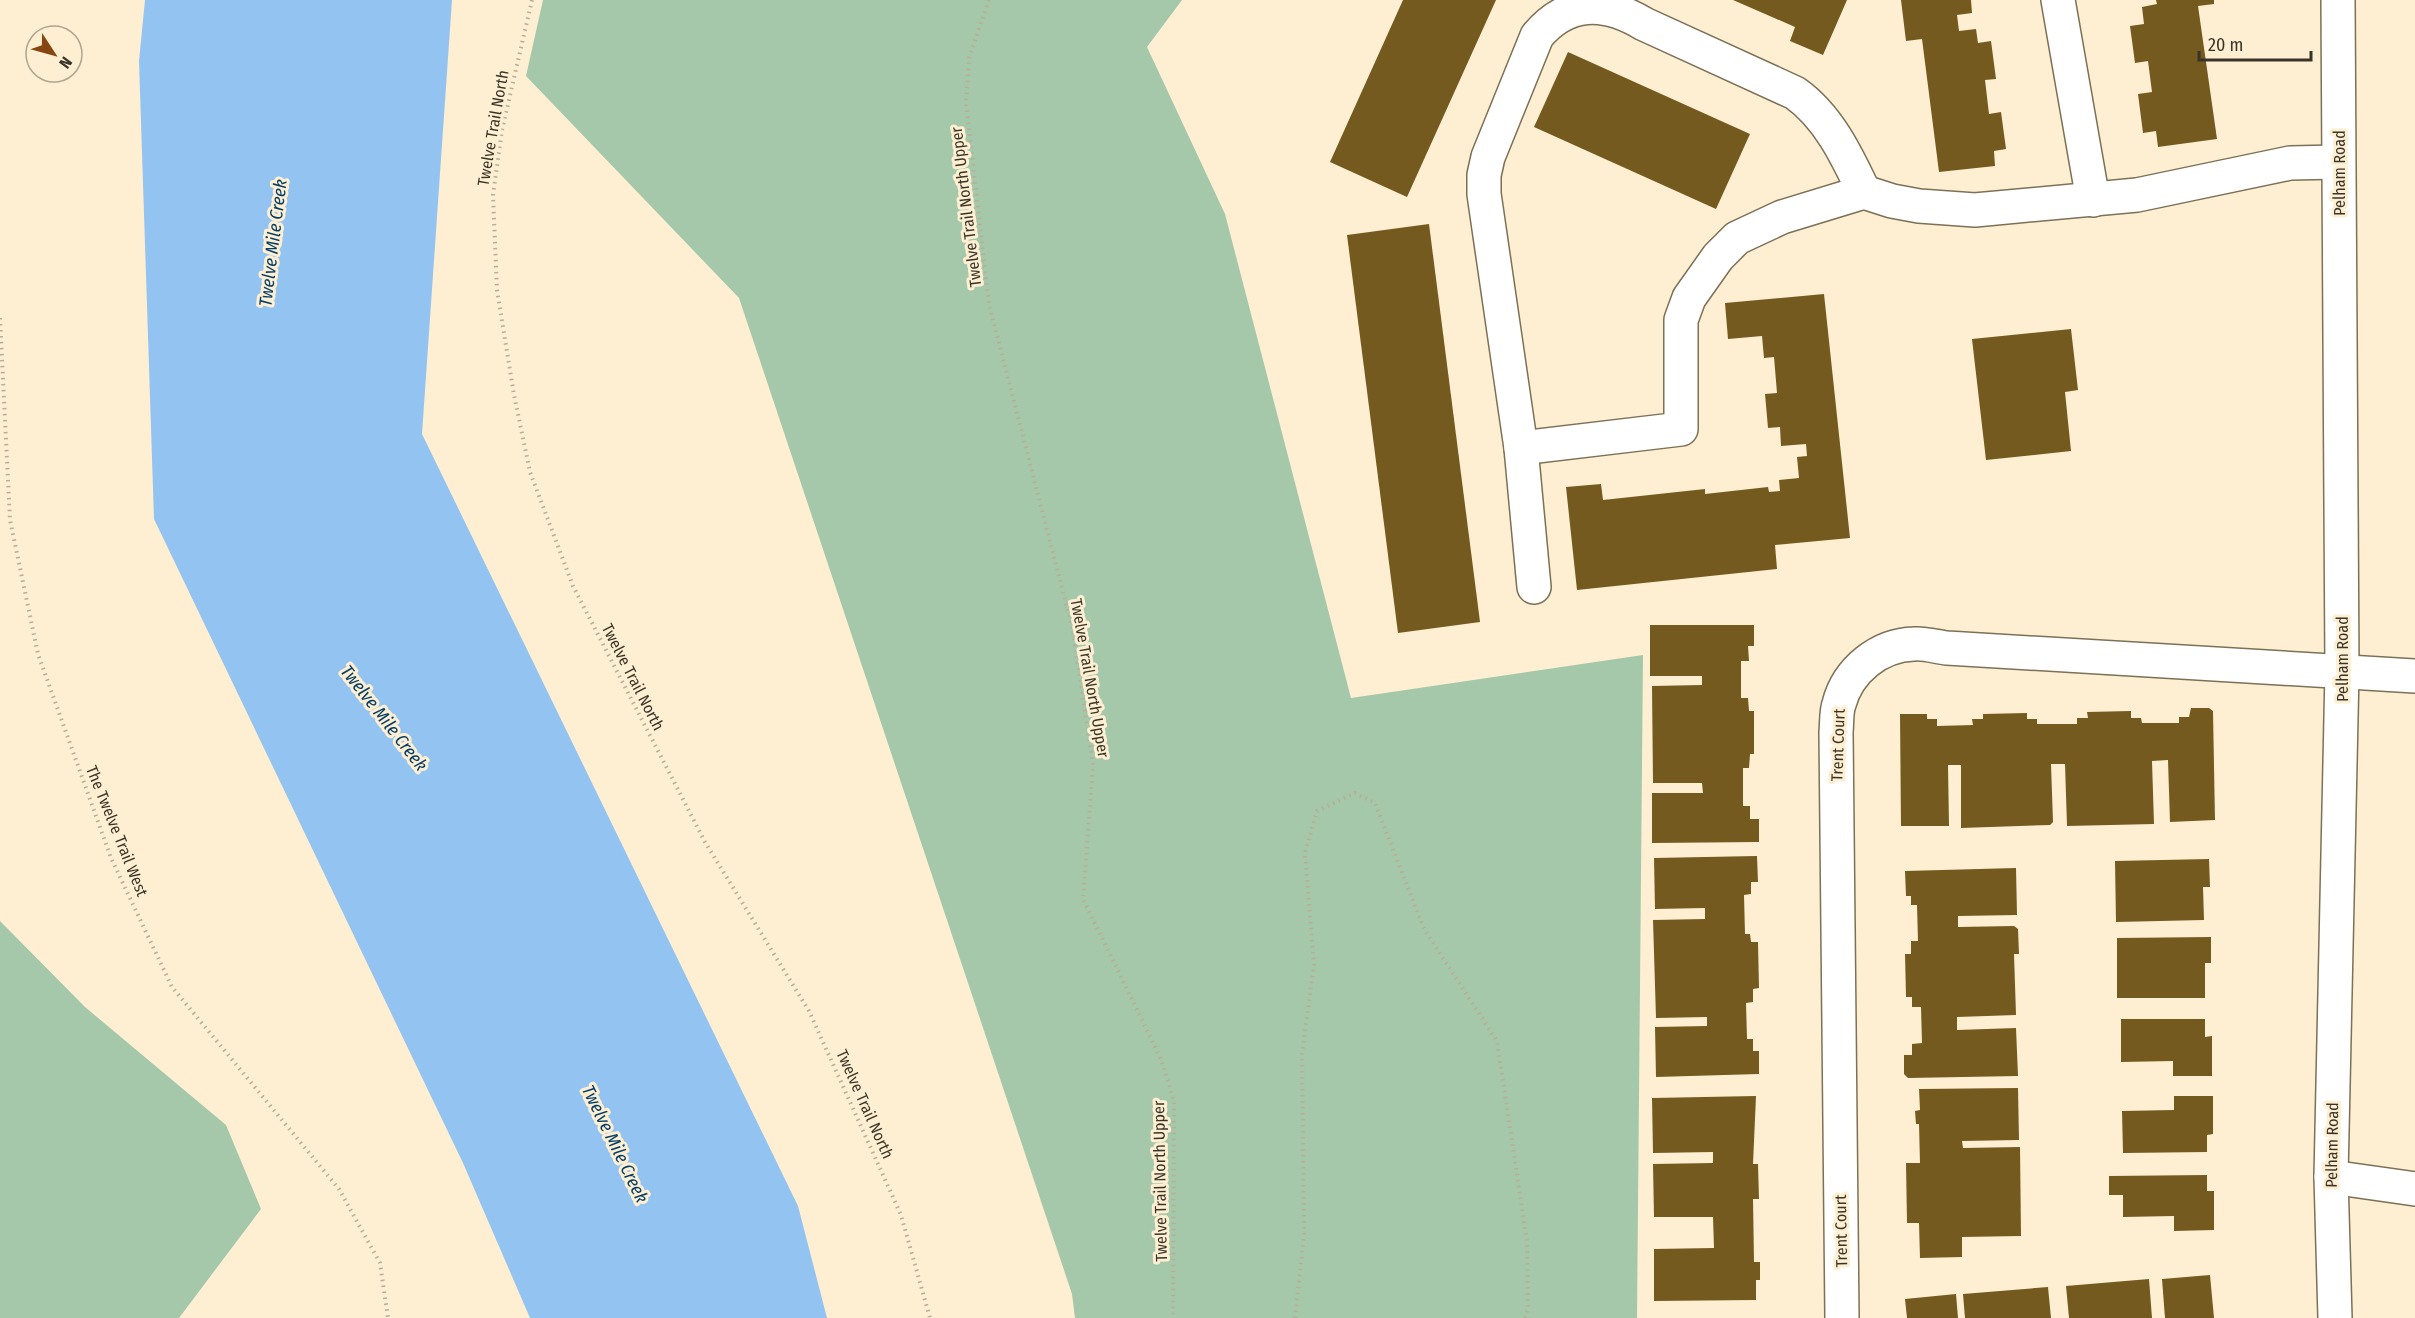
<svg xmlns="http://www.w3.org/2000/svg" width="2415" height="1318" viewBox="0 0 2415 1318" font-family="'Fira Sans Condensed',sans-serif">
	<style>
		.green { fill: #a4c8a9 }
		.water { fill: #93c3f1 }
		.building { fill: #745a1f }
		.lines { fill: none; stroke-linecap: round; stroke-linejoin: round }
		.minor-casing { stroke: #7c7056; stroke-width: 36 }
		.major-casing { stroke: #7c7056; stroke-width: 36 }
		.path { stroke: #b8ad96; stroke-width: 4; stroke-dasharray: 1.5 4.5; stroke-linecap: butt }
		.minor { stroke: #fff; stroke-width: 33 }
		.major { stroke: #fff; stroke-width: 33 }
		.labels { text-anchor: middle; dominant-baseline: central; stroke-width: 6; stroke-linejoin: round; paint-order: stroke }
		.street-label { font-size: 16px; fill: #393428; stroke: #feefd2 }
		.water-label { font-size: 18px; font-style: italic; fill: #043e68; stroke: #feefd2 }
	</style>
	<rect width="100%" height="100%" fill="#feefd2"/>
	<g class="green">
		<path d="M543,0h639l-35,47 78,167 126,484 292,-43 -6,663h-562l-3,-24 -333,-996 -213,-222z"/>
		<path d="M0,921l85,86 141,118 35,84 -82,109h-179z"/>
	</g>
	<path class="water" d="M145,0h307l-30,434 376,772 29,112h-297l-67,-155 -309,-644 -15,-458z"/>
	<g class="building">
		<path d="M1403,0h93l-89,197 -77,-35z"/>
		<path d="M1733,0h114l-24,55 -33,-14 5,-14z"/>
		<path d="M1901,0h70l1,13 -15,2 2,16 17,-2 2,14 13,-2 5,38 -11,1 4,34 12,-2 5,37 -12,2 1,15 -56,6 -17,-133 -16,2z"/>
		<path d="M2156,0h58v4l-16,2 19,133 -59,8 -2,-16 -13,2 -5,-39 14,-2 -4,-31 -13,2 -5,-37 14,-2 -2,-17 15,-3z"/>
		<path d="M1568,52l182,82 -34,75 -182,-82z"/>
		<path d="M1429,224l51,398 -82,11 -51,-398z"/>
		<path d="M1824,294l26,244 -75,7 2,24 -200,21 -11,-103 35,-3 2,16 102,-11v5l63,-7 1,5 11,-1 -1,-11 20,-2 -2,-21 10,-1 -1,-12 -25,2 -1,-19 -12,1 -3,-34 12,-1 -3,-36 -10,1 -2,-22 -34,3 -3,-36z"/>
		<path d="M2071,329l7,61 -13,2 6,59 -85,9 -14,-121z"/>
		<path d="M1650,625h104v21h-6l1,15h-8v37h7l1,13h5v43h-4l-1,14h-6v38h7v13h9v23l-107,1v-50h51l-1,-10h-49l-1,-97 50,-1v-9h-52z"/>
		<path d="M2191,708h18l4,3 2,109 -45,2 -2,-62 -16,1 2,63 -87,2 -2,-62h-14l2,58 -3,3 -89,3v-63h-13l1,61h-48l-1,-112h27v5h10v7l36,-1 -1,-6h11v-5l44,-1v6h10v5h40v-6h11l-1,-6 44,-1v7h10l1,5h37v-6h10z"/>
		<path d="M1757,856l1,26h-7v12l-7,1 1,39h5l1,8h7l1,46 -6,1v13l-7,1 1,36h6v12h6v23l-103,3 -1,-50 52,-1v-9l-51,1 -3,-98 52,-1v-11l-50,1 -1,-51z"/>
		<path d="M2209,859l1,28h-7l1,33 -88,2 -1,-61z"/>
		<path d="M2016,868l1,47 -59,1v11l56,-1 4,3 1,25h-5l2,61 -59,2v13l59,-2 2,48 -110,2 -4,-4v-19h8v-11l10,-1 -1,-36h-9v-10h-6l-1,-43h6v-13h7l-1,-36h-6v-9h-5l-1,-25z"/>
		<path d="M2211,937v26h-6v35h-88v-60z"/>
		<path d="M2121,1019h84v18l7,-1v40h-39v-15l-52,1z"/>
		<path d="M2018,1088l1,52 -57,1 1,7 57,-1 1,89 -59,1v20l-42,1 -1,-35h-12l-1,-60h14l-1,-39h-3l-1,-13 5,-1 -1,-21z"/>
		<path d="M1756,1096l-3,68h5l1,35h-6l1,63h6v18h-4v20l-102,1v-52l60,-1 -1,-31h-59l-1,-53 60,-1v-11l-60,1 -1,-55z"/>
		<path d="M2174,1096h39v38l-6,1v17l-84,1 -1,-42 52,-1z"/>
		<path d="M2207,1175v16h7v39l-40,1v-15l-51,1v-22h-14v-19z"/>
		<path d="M2210,1275l4,43h-49l-3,-39z"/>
		<path d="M2149,1279l3,39h-83l-3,-32z"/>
		<path d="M2048,1287l3,31h-86l-2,-24z"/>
		<path d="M1956,1294l2,24h-51l-2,-19z"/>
	</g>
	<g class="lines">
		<defs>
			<g id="minor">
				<path d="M2058,0l35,200"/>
				<path d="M1521,448l160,-19v-109l8,-22 29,-41 19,-19 45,-21 82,-25 28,9 27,5 56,4 162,-15 153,-32 48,-1"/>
				<path d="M1534,587l-13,-139 -37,-254v-19l4,-18 49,-121c30,-36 67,-36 107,-12l151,69c33,23 52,63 69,99"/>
				<path d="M2331,1177l84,12"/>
				<path d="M1842,1318l-6,-586c1,-9 0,-20 3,-28 9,-34 40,-59 75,-60 11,-1 23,3 33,4l468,28"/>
			</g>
			<path id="major" d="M2335,1318l-4,-141 11,-506 -4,-671"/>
		</defs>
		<use href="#minor" class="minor-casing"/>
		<use href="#major" class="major-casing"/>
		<g class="path">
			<path d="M532,0l-30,130 -9,65 4,95 17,105 16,77 43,114 132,256 104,169 92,204 29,103"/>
			<path d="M989,0l-20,58 -3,45 23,201 84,327 20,134 -10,134 78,160 13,42 -1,217"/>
			<path d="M0,318l10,202 28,134 73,204 61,129 167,202 41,74 8,55"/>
			<path d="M1295,1318l9,-83 -2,-181 12,-89 -9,-112 12,-42 38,-18 20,10 49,126 73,112 30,201 1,68 -3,8"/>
		</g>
		<use href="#minor" class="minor"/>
		<use href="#major" class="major"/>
	</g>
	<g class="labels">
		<g class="street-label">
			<text transform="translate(493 128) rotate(-80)">Twelve Trail North</text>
			<text transform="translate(2339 173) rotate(-90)">Pelham Road</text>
			<text transform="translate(966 207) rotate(-97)">Twelve Trail North Upper</text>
			<text transform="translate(2342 659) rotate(-90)">Pelham Road</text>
			<text transform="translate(633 677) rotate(63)">Twelve Trail North</text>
			<text transform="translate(1090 678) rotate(80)">Twelve Trail North Upper</text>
			<text transform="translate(1838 745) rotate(-88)">Trent Court</text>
			<text transform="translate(117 831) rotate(68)">The Twelve Trail West</text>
			<text transform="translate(865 1104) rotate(66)">Twelve Trail North</text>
			<text transform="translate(2332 1145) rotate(-89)">Pelham Road</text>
			<text transform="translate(1160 1181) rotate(-91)">Twelve Trail North Upper</text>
			<text transform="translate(1841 1231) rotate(-91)">Trent Court</text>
		</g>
		<g class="water-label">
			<text transform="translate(273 243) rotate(-83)">Twelve Mile Creek</text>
			<text transform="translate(384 718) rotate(52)">Twelve Mile Creek</text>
			<text transform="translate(615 1144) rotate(64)">Twelve Mile Creek</text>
		</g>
	</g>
	<g transform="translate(54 54) rotate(126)"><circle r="28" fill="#feefd2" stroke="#afa48e" stroke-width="1.5"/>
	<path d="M0-4.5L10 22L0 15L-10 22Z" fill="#874611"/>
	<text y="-9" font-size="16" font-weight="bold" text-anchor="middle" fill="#393428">N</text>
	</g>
	<path d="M2199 51v9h112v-9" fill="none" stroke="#393428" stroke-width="3"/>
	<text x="2208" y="51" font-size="18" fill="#393428" stroke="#feefd2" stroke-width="4.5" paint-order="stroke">20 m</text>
</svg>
